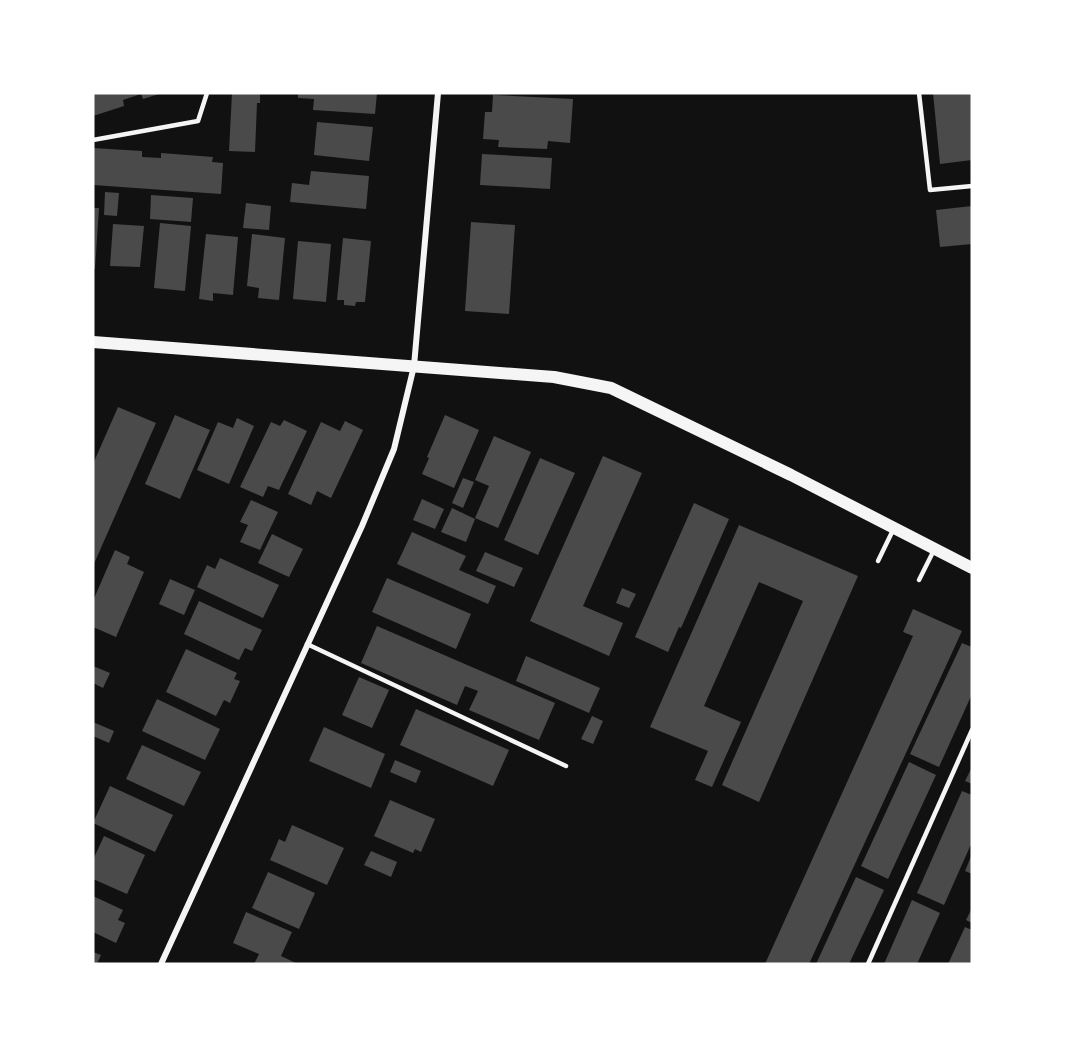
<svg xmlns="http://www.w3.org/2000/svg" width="1065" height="1057" viewBox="0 0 1065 1057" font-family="'Playfair Display',serif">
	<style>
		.building { fill: #4a4a4a }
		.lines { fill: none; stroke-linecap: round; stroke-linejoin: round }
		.service { stroke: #f5f5f5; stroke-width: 4.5 }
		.minor { stroke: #f5f5f5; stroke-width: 6 }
		.secondary { stroke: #f5f5f5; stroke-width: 12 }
	</style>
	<rect width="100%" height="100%" fill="#111"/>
	<g class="building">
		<path d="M93,93h69l-19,6 -2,-5 -18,6 1,6 -31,10z"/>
		<path d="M232,93h28v10h-3l-2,49 -26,-1z"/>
		<path d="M298,93h79l-2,21 -62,-4 1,-11 -16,-1z"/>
		<path d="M933,93h39v67l-32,4z"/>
		<path d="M493,95l80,4 -3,44 -22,-2 -1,8 -49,-2 1,-7 -16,-1 2,-27h7z"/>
		<path d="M317,122l56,5 -4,34 -55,-6z"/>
		<path d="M93,148l49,3v6l19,1v-5l52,4 -1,5 11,1 -2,31 -128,-9z"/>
		<path d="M482,154l70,4 -2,31 -70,-4z"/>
		<path d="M311,171l58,5 -3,33 -76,-7 2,-19 17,2z"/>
		<path d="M105,192l14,1 -2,23 -13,-1z"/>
		<path d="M151,195l42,3 -2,24 -41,-3z"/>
		<path d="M246,203l25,3 -2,24 -26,-2z"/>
		<path d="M972,206v38l-32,3 -4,-37z"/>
		<path d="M93,208h6l-4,61h-2z"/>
		<path d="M471,222l44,3 -6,89 -44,-3z"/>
		<path d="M160,223l31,3 -6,65 -31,-3z"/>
		<path d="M113,224l31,2 -4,41 -30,-1z"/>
		<path d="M206,234l32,3 -5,58 -20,-2v8l-14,-2z"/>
		<path d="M252,234l33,4 -6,62 -21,-2 1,-10 -12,-2z"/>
		<path d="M343,238l28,3 -6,61h-9l-1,4 -11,-1v-5h-7z"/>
		<path d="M298,241l33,3 -5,58 -33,-3z"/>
		<path d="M118,407l38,16 -63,143v-102z"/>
		<path d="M175,415l35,15 -30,69 -35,-15z"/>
		<path d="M445,415l34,15 -25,58 -32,-14 7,-16 -2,-1z"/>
		<path d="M237,418l17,8 -25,58 -32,-14 21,-48 15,6z"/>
		<path d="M284,420l23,11 -28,59 -11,-4 -5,11 -23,-10 31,-65 9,4z"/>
		<path d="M345,421l18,9 -32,68 -14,-7 -6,14 -23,-11 33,-72 19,9z"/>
		<path d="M494,436l37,16 -33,76 -23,-10 14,-32 -14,-6z"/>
		<path d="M603,456l39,17 -59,133 40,17 -14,33 -79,-35z"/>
		<path d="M540,458l35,15 -37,82 -34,-15z"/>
		<path d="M463,478l11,4 -11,26 -11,-5z"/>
		<path d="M422,499l22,10 -9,20 -22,-9z"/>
		<path d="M251,500l27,12 -18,38 -20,-8 8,-17 -8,-3z"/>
		<path d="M694,503l35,16 -48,109 -2,-1 -11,25 -33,-15z"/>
		<path d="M452,508l23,11 -9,23 -25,-10z"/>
		<path d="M739,525l119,51 -99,226 -37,-17 81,-184 -44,-19 -55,124 37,16 -29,65 -17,-7 13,-29 -58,-24z"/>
		<path d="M412,532l54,24 -7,14 37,16 -8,18 -91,-40z"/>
		<path d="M272,534l31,15 -14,28 -31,-14z"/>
		<path d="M115,550l15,7 -3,7 17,8 -28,65 -23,-10v-26z"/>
		<path d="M485,552l38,16 -9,19 -38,-16z"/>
		<path d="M220,558l59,27 -16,33 -66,-31 10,-22 8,4z"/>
		<path d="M387,578l84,36 -15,35 -84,-37z"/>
		<path d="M170,579l25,11 -11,25 -25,-11z"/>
		<path d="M622,588l14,6 -7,14 -13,-5z"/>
		<path d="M199,601l63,29 -10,21 -7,-3 -6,12 -55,-26z"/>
		<path d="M913,609l49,22 -153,333h-44l148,-328 -10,-4z"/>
		<path d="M377,626l178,77 -16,37 -70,-30 9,-19 -13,-5 -8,19 -96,-42z"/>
		<path d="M962,643l10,4v47l-33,73 -29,-13z"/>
		<path d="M186,649l51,24 -3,6 6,2 -10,22 -6,-3 -8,16 -50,-24z"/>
		<path d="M526,656l74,32 -11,25 -73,-32z"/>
		<path d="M93,666l17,7 -7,15 -10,-5z"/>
		<path d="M359,677l30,13 -17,38 -30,-13z"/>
		<path d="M157,699l63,30 -15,31 -63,-29z"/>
		<path d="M416,709l93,41 -16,36 -93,-41z"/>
		<path d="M592,716l11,5 -10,23 -12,-5z"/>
		<path d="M93,722l21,9 -5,12 -16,-7z"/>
		<path d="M324,727l61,27 -14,34 -62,-27z"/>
		<path d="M142,745l59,27 -17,34 -58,-27z"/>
		<path d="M395,760l26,11 -5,12 -26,-11z"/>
		<path d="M909,762l27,13 -48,104 -27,-13z"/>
		<path d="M972,767v17l-7,-3z"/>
		<path d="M110,786l63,29 -18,37 -62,-29z"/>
		<path d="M962,791l10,4v47l-28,63 -27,-12z"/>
		<path d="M390,800l45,19 -14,33 -6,-3 -2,4 -39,-17z"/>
		<path d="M292,825l52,23 -17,37 -57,-25 9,-21 6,3z"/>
		<path d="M104,836l41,19 -18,39 -34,-15v-19z"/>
		<path d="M371,851l26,11 -6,15 -27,-12z"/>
		<path d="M972,854v20l-7,-3z"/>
		<path d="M268,872l47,21 -16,36 -47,-21z"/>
		<path d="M856,877l28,13 -35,74h-33z"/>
		<path d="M93,896l30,14 -5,10 7,3 -9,20 -23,-11z"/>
		<path d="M912,900l28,13 -23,51h-33z"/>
		<path d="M972,908v15l-6,-3z"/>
		<path d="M246,912l46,20 -11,24 17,8h-44l5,-10 -26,-11z"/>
		<path d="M965,927l7,3v34h-24z"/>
		<path d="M93,952l8,3 -4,9h-4z"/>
	</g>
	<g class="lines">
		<g class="service">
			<path d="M919,93l11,97 42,-4"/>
			<path d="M93,140l105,-19 9,-28"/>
			<path d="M878,561l16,-33"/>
			<path d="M919,580l15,-30"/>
			<path d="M307,644l259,122"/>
			<path d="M868,964l104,-234"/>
		</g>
		<path class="minor" d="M161,964l201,-438 32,-77 20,-83 24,-273"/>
		<path class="secondary" d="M93,342l461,35 57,11 180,87 181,93"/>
	</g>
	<rect width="1065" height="1057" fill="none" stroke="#ffffff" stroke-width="189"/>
</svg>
